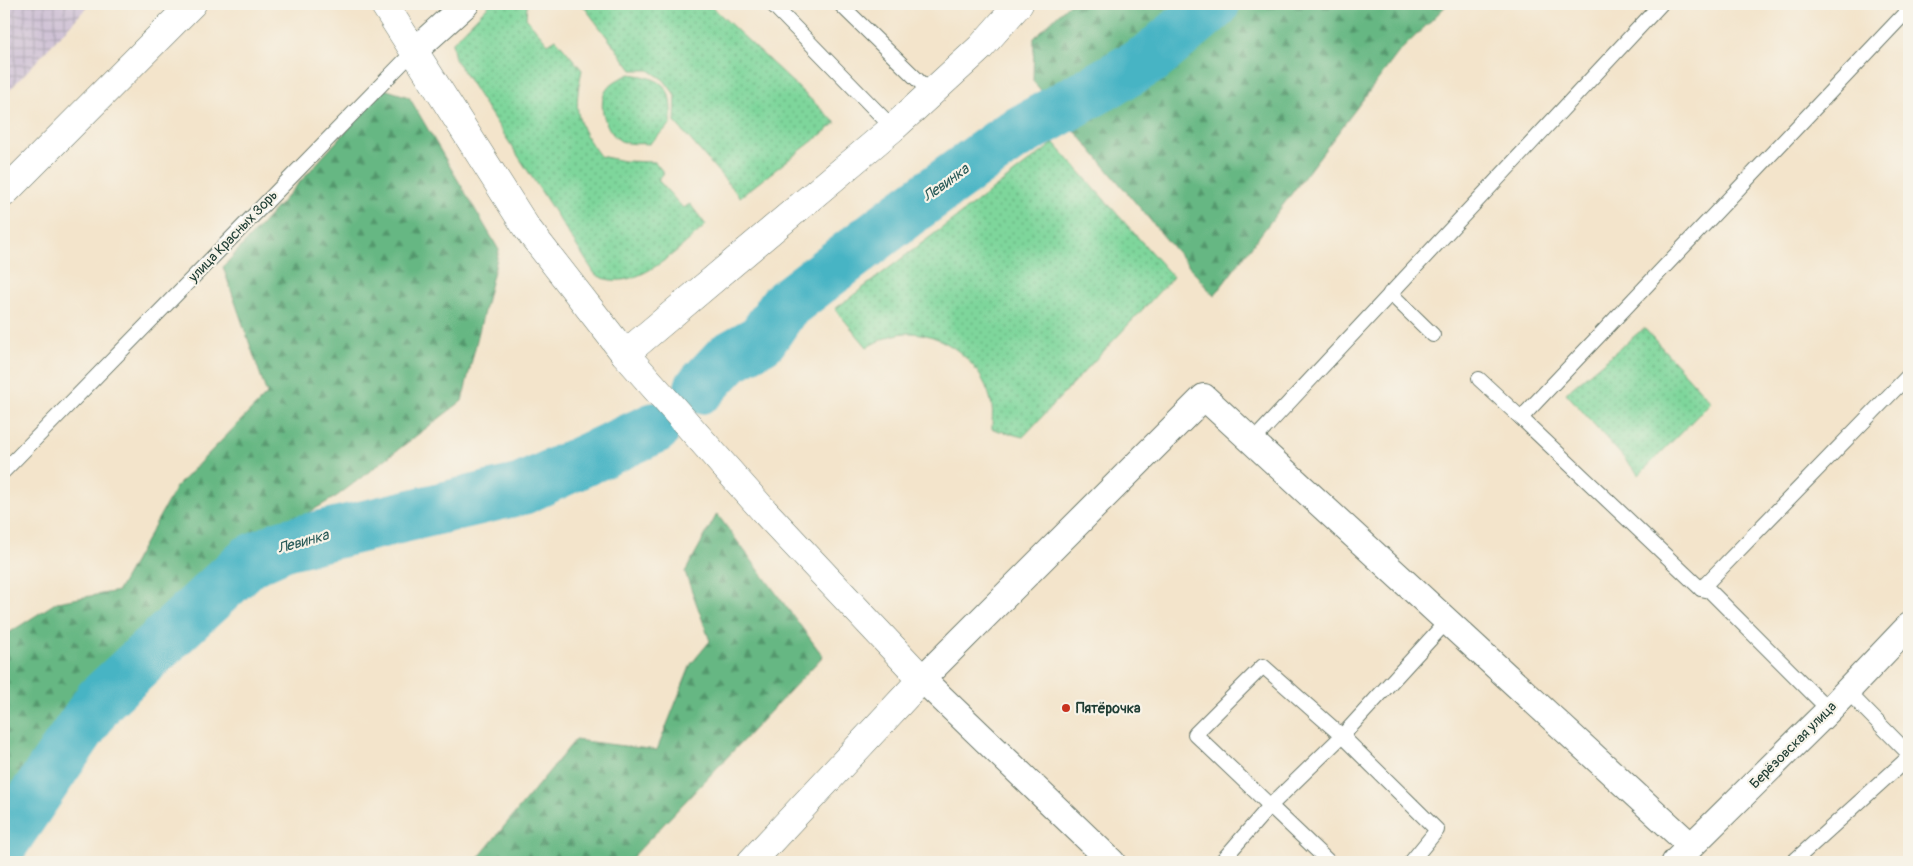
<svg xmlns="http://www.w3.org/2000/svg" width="1913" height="866" viewBox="0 0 1913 866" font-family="Pangolin,sans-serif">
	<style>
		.industrial { fill: url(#industrial-grid) }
		.grass { fill: url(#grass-dots); stroke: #4e8a68 }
		.forest { fill: url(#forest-firs); stroke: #427a5c }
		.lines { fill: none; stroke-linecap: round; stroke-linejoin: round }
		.river { stroke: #47b4c4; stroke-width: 52 }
		.lane-casing { stroke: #697769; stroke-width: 16 }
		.street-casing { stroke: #697769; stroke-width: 28 }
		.secondary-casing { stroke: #697769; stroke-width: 29 }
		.lane { stroke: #fff; stroke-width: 14 }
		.street { stroke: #fff; stroke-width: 26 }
		.secondary { stroke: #fff; stroke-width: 28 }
		.poi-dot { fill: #c8321e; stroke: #f7f3e8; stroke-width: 2 }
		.labels { text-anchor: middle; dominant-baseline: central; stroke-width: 4.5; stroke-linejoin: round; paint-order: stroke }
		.street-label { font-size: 14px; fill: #1f3d34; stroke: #f7f3e8 }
		.poi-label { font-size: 14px; font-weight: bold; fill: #1f3d34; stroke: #f7f3e8; text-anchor: start }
		.water-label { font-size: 15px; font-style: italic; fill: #295b58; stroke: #f7f3e8 }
	</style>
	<defs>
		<pattern id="industrial-grid" width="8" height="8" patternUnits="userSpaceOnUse" patternTransform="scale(1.25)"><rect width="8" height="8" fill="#ccbed4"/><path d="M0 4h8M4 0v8" fill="none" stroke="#a59cad"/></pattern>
		<pattern id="grass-dots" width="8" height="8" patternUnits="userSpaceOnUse" patternTransform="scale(1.25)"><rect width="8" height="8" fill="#7ed69b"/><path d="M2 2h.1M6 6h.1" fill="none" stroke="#67af7f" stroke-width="1.8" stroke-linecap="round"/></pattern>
		<pattern id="forest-firs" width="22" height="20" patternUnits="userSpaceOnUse" patternTransform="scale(1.25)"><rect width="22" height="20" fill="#66b783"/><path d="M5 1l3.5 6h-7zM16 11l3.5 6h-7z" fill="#53966c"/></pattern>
	</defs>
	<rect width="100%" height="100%" fill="#f7f3e8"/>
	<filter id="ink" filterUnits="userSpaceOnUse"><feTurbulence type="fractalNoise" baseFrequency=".02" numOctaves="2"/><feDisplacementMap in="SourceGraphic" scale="10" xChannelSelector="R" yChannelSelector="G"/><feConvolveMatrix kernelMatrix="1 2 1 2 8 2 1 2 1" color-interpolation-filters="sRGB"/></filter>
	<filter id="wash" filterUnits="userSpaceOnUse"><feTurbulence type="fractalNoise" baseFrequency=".0096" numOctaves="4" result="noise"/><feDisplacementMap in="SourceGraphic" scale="20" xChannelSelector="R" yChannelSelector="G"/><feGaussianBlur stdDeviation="1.12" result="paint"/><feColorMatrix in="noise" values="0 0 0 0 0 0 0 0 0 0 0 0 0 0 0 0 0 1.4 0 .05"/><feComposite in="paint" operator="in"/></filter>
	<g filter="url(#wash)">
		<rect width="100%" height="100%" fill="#f3e4cb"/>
		<path class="industrial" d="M4,4h86l-86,92z"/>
		<g class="grass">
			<path d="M490,4h37l-1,14 22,26 8,-5 26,31c-9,40 -6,54 18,86l24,5 31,1 9,11 -6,7 25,28 7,-4 16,21c-26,23 -75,73 -111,49l-140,-215 -3,-16z"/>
			<path d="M582,4h127l127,119 -96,74 -65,-75 1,-26 -12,-16 -15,-10h-17z"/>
			<path d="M630,74c38,5 42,15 41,50l-22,20c-7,-1 -21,1 -28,-3 -15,-8 -25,-37 -14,-52 6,-8 14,-11 23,-15z"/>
			<path d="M1054,143l119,134 -150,160 -31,-8c0,-7 1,-16 0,-23 -6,-37 -42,-72 -81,-73 -15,-1 -31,7 -44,14l-32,-38z"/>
			<path d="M1644,328l67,74 -72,73 -73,-82z"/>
		</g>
		<g class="forest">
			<path d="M1069,4h379l-49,48 -185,244 -181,-215 1,-43z"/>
			<path d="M384,89l25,8 90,153 -37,151 -125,95 -97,57 -151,140 -85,124v-181l53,-34 61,-11 58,-104 91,-93 -44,-127z"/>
			<path d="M717,514l106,142 -195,206h-153l100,-122 82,10 34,-86 19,-23 -25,-69z"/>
		</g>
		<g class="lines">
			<g class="river">
				<path d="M700,388l28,-30 34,-19 22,-33 120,-92 105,-76 142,-80 63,-54"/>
				<path d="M4,841l96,-141 149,-139 35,-16 238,-56 133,-61"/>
			</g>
		</g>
	</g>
	<g filter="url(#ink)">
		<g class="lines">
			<defs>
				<g id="lane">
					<path d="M772,4l121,124"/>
					<path d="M840,4l91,89"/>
					<path d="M1390,293l43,42"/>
					<path d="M1479,379l42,39"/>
					<path d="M1252,442l409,-438"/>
					<path d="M4,471l410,-420"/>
					<path d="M1701,589l-180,-171 388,-409"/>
					<path d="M1847,691l62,63"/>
					<path d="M1829,710l-119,-119 -9,-2 208,-214"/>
					<path d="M1221,862l48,-55 73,-71 105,-115"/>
					<path d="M1329,862l-134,-128 68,-68 79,70 95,94 -26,32"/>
					<path d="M1793,862l116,-105"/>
				</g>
				<g id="street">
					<path d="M414,51l52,-47"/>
					<path d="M1112,862l-190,-183 282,-282 487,449"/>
					<path d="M1675,862l154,-152 80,-84"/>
				</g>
				<g id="secondary">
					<path d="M384,4l142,223 99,127 140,158 157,167 -171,183"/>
					<path d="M4,193l188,-189"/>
					<path d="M625,354l268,-226 87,-80 39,-44"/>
				</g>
			</defs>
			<use href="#lane" class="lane-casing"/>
			<use href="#street" class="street-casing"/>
			<use href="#secondary" class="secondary-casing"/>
			<use href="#lane" class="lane"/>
			<use href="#street" class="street"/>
			<use href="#secondary" class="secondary"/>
		</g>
	</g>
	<circle class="poi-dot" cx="1066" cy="708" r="5"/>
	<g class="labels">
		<g class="street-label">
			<text transform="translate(233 236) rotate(-46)">улица Красных Зорь</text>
			<text transform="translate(1793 745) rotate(-45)">Берёзовская улица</text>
		</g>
		<g class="poi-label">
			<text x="1076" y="708">Пятёрочка</text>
		</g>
		<g class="water-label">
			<text transform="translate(946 183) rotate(-36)">Левинка</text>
			<text transform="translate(303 542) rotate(-16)">Левинка</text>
		</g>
	</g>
	<rect width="1913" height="866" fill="none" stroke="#f7f3e8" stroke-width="20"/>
</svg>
